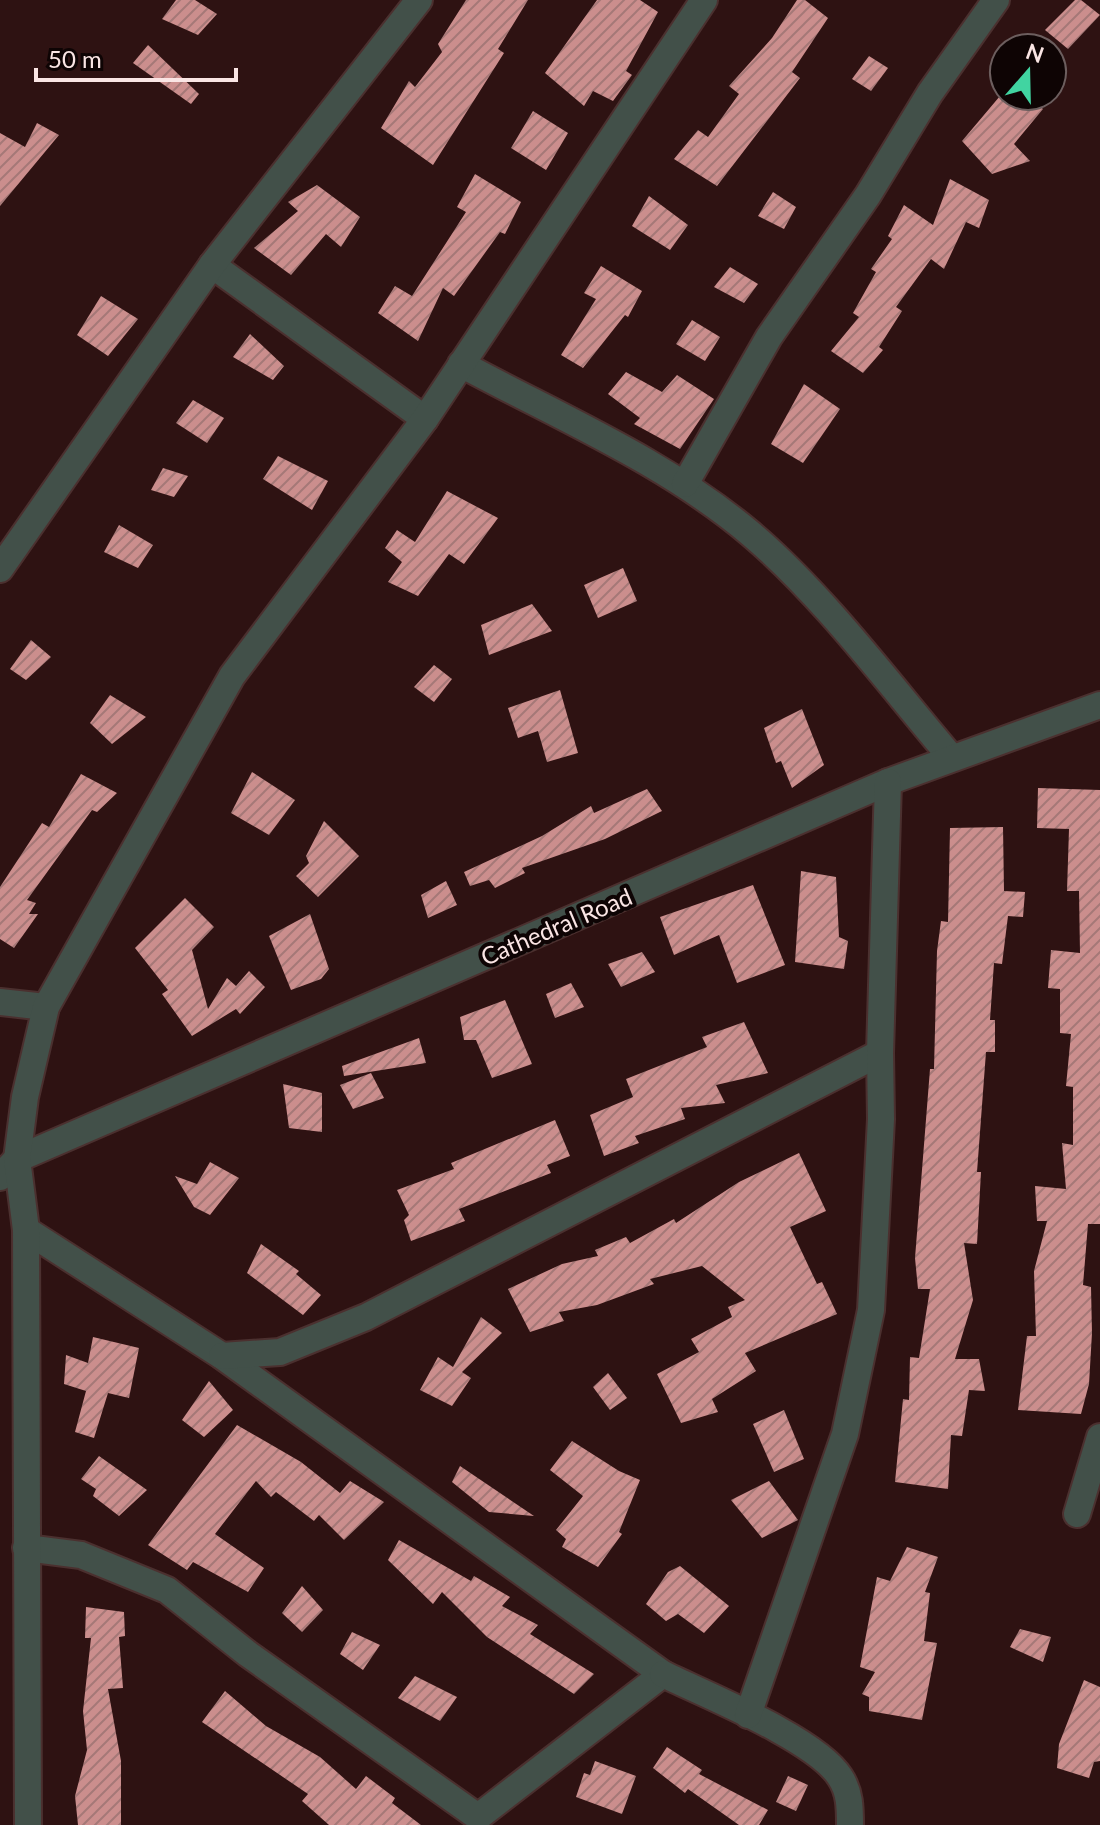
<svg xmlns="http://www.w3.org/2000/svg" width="1100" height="1825" viewBox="0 0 1100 1825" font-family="Lato,sans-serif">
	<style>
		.building { fill: url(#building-hatch) }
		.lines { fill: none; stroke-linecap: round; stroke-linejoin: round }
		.street-casing { stroke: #4b302f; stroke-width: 30 }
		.street { stroke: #425049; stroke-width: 26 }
		.labels { text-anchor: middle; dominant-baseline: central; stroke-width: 8; stroke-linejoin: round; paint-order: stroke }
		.street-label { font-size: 24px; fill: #fae5e4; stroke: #0e0404 }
	</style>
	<defs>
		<pattern id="building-hatch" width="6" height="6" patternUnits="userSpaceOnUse" patternTransform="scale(2)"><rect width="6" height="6" fill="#cb8e8d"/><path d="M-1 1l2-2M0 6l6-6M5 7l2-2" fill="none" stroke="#a57877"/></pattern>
	</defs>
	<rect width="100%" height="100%" fill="#2e1212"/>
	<g class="building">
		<path d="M176,0h19l22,14 -19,21 -36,-16z"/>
		<path d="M466,0h62l-30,49 6,4 -71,112 -52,-37 28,-47 6,6 27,-35 -4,-8z"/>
		<path d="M597,0h43l18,12 -32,59 6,4 -19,26 -20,-10 -9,15 -39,-33z"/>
		<path d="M797,0h8l23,18 -36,54 8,6 -83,108 -43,-27 24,-29 10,7 31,-43 -10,-8 43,-48z"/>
		<path d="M1075,0h6l19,15 -32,34 -23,-19z"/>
		<path d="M148,45l51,49 -8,10 -58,-41z"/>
		<path d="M869,56l19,12 -17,23 -19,-12z"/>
		<path d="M1000,96h30l13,13 -29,35 16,17 -38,13 -30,-33z"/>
		<path d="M533,111l35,22 -22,37 -35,-22z"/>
		<path d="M37,123l22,12 -59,71v-73l25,14z"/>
		<path d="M475,174l46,28 -16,32 -5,-2 -46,64 -11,-8 -25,53 -40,-28 17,-27 17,10 54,-84 -9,-5z"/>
		<path d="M950,179l39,21 -10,28 -13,-6 -22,47 -13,-10 -35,48 6,4 -23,36 4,3 -20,23 -32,-22 28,-34 -6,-4 23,-41 -5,-3 21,-30 -4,-3 16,-31 29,20z"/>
		<path d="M317,185l43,32 -19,30 -15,-13 -35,41 -37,-27 44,-37 -10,-9z"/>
		<path d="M773,192l23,15 -12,22 -26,-13z"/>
		<path d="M649,196l39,29 -18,25 -38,-24z"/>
		<path d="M601,266l41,25 -14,26 -3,-2 -42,53 -22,-13 35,-56 -12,-6z"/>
		<path d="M730,267l28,17 -14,19 -30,-16z"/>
		<path d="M101,296l37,23 -30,37 -31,-21z"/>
		<path d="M692,320l28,17 -15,24 -29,-17z"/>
		<path d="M250,334l34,32 -11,14 -40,-23z"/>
		<path d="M626,372l36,20 15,-17 37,24 -34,50 -46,-25 6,-6 -32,-24z"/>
		<path d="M804,384l36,25 -37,54 -32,-19z"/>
		<path d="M193,400l31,18 -17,25 -31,-20z"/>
		<path d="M278,456l50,25 -16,29 -49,-31z"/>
		<path d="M163,468l25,8 -14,21 -23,-7z"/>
		<path d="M447,491l51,27 -34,46 -15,-10 -31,42 -30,-14 14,-20 -17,-14 12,-18 18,12z"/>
		<path d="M119,525l34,20 -15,23 -34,-16z"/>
		<path d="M623,568l14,33 -39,17 -14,-33z"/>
		<path d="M532,604l20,27 -63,24 -8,-30z"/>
		<path d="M31,640l20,17 -25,23 -16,-11z"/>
		<path d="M434,665l18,14 -18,23 -20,-15z"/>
		<path d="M560,690l18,63 -31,9 -9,-31 -20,7 -10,-30z"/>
		<path d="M110,695l36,22 -34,27 -22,-21z"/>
		<path d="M802,709l22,56 -32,23 -11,-27 -5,2 -12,-35z"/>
		<path d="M252,772l43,28 -26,35 -38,-22z"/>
		<path d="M81,774l36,19 -20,19 -5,-2 -65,90 9,3 -7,11h9l-24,34 -14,-9v-52l42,-64 7,4z"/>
		<path d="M1038,788l62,2v434h-12l-5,61 8,2 1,46 -3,51 -8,30 -63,-4 9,-74h9l-2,-65 13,-50h-10l-2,-35 31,3 -4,-46 11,2v-58l-7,-1 5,-52 -11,-1v-44l-12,-1 3,-38 29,3 -1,-62h-12l2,-62 -32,-1z"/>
		<path d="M647,789l15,22 -57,28 -83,29 3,5 -30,15 -6,-8 -19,6 -6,-14 78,-36 49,-30 3,7z"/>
		<path d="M324,821l35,35 -41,41 -22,-21 13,-13 -3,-7z"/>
		<path d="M1003,827l1,64 21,1 -2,25 -15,-1 -6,48 -8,-1 -4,57h5v32h-9l-9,120h4l-4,72 -13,-1 9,57 -18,59h24l6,32 -16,-1 -7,46 -11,-1 -3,54 -53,-7 8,-83 6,1 1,-43 9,1 11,-69h-12l-3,-31 15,-189h4l3,-118 4,-30 7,1 2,-94z"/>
		<path d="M801,871l35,6 3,60 9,4 -4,28 -49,-7z"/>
		<path d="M446,881l11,24 -29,13 -7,-23z"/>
		<path d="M753,885l32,80 -48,18 -18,-48 -45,20 -14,-38z"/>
		<path d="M185,898l29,29 -22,23 16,59 19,-31 9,8 13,-15 16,16 -25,27 -4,-5 -44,27 -30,-42 6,-4 -33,-42z"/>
		<path d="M310,914l19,55 -8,10 -30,11 -22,-54z"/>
		<path d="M642,952l13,20 -34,15 -13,-23z"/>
		<path d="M571,983l13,24 -29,11 -9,-24z"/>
		<path d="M505,1000l27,64 -40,14 -16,-38h-12l-4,-23z"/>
		<path d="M744,1022l24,51 -52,12 9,18 -44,5 4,11 -50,17 4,7 -35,13 -14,-41 43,-18 -7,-18 81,-32 -5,-10z"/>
		<path d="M419,1038l7,25 -82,13 -2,-10z"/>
		<path d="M371,1073l13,25 -31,11 -13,-24z"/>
		<path d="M283,1084l39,9v39l-33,-4z"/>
		<path d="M555,1120l15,36 -23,9 4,8 -92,36 6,12 -54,20 -7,-21 5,-5 -12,-25 57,-21 -3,-6z"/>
		<path d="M799,1153l27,58 -36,16 27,57 5,-2 15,32 -92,39 11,18 -44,28 6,13 -37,11 -24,-49 42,-22 -8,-13 41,-22 -4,-10 17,-7 -43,-34 -52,13 4,5 -57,21 -38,7 5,9 -34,11 -22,-43 54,-25 36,-8 -3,-6 31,-13 4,6 44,-24 2,4 63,-41z"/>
		<path d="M210,1162l29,16 -29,37 -16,-8 -19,-31 22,8z"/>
		<path d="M261,1244l38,27 -3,3 25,21 -18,20 -56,-42z"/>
		<path d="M481,1317l21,16 -40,39 9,6 -19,28 -32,-16 18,-33 15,10z"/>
		<path d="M93,1337l46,11 -10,50 -21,-5 -14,45 -19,-6 11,-41 -22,-7 2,-29 22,8z"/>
		<path d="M608,1373l19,25 -17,12 -17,-23z"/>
		<path d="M209,1381l24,29 -29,27 -22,-17z"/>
		<path d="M784,1410l20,49 -30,13 -21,-48z"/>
		<path d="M237,1425l64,37 39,31 10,-12 34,21 -40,38 -25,-25 -5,6 -38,-29 -5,5 -15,-16 -41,53 49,34 -16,24 -55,-30 -6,8 -39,-25z"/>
		<path d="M572,1441l47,30 21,9 -21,52 3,2 -24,33 -36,-20 4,-8 -10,-9 27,-34 -33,-26z"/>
		<path d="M99,1456l48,34 -28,26 -26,-20 3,-7 -15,-10z"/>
		<path d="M460,1466l74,50 -45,-4 -37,-30z"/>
		<path d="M769,1481l29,39 -36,18 -31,-38z"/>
		<path d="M399,1540l72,41 3,-5 36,21 -8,9 36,19 -8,9 64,40 -20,20 -87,-57 -45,-45 -9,12 -45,-44z"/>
		<path d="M907,1547l31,10 -13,35 5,1 -6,48 13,2 -15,77 -53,-9v-14l-7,-3 13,-22 -15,-5 17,-90 13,4z"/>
		<path d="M680,1566l49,40 -25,27 -26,-19 -12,7 -20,-17 22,-32z"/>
		<path d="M302,1586l21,24 -21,22 -20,-19z"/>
		<path d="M86,1607l38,5 1,24 -6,1 4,51 -15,1 13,72v64h-43l-3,-29 12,-46 -4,-39 8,-73h-6z"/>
		<path d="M1020,1629l31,8 -8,25 -33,-15z"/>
		<path d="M352,1632l28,13 -17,25 -23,-16z"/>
		<path d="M415,1676l42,21 -17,24 -42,-23z"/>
		<path d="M1084,1680l16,7v74l-6,1 -5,16 -32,-10 2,-24z"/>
		<path d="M225,1691l41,35 54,31 36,32 10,-13 29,22 -3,5 29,22h-92l-27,-24 6,-7 -106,-72z"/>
		<path d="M667,1747l35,23 -3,4 69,36 -9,15h-20l-51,-36 -3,4 -32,-25z"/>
		<path d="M595,1761l41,15 -14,38 -46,-17 8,-24 6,2z"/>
		<path d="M788,1776l20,9 -12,26 -20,-9z"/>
	</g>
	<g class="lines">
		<defs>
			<g id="street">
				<path d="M212,265l213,154"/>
				<path d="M461,364c98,53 205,98 290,170 72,61 138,150 200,223"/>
				<path d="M685,484l84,-147 99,-142 62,-102 66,-93"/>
				<path d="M0,569l212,-304 207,-265"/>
				<path d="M0,1002l46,5"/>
				<path d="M0,1177l17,-18 871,-377 212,-77"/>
				<path d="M26,1230l196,126 441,318 -185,143 -230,-163 -81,-64 -86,-35 -55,-7"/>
				<path d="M222,1356l58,-4 86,-35 514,-264"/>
				<path d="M1077,1514l23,-77"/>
				<path d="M663,1674c43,21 153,65 177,103 10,15 10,31 10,48"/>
				<path d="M748,1715l97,-281 26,-124 10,-191 -1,-66 8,-271"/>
				<path d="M28,1825l-2,-595 -9,-71 8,-62 21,-90 186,-331 193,-257 279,-419"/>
			</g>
		</defs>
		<use href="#street" class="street-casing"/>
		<use href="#street" class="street"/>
	</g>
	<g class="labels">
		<g class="street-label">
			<text transform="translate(556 926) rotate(-23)">Cathedral Road</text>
		</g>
	</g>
	<g transform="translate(1028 72) rotate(20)"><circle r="38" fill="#0e0404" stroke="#6c5e5e" stroke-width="2"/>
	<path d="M0-6L14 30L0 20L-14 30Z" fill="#41d4a1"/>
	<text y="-12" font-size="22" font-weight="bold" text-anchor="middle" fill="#fae5e4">N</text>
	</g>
	<path d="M36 68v12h200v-12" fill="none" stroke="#fae5e4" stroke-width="4"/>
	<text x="48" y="68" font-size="24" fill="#fae5e4" stroke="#0e0404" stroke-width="6" paint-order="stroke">50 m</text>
</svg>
